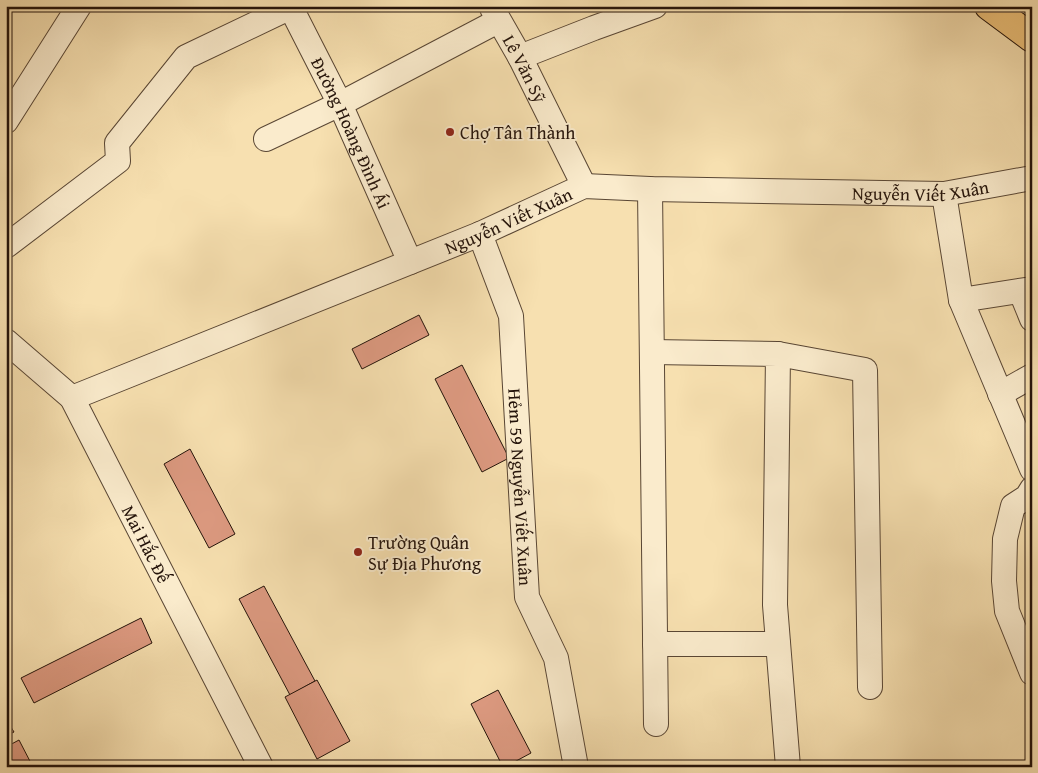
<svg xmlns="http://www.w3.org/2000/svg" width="1038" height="773" viewBox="0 0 1038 773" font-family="'Gentium Book Plus',serif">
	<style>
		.building { fill: #dd9a81; stroke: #24130a }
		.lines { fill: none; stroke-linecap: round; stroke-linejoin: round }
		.minor-casing { stroke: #594634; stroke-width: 26 }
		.major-casing { stroke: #24130a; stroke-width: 30 }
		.minor { stroke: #faebcc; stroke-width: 24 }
		.major { stroke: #ecc078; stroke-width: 28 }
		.poi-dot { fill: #8f2418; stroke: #faebcc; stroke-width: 2 }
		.labels { text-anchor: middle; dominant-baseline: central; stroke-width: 4; stroke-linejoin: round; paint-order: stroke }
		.street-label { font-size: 18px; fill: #24130a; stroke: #faebcc }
		.poi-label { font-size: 18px; fill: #24130a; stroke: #faebcc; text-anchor: start }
	</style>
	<rect width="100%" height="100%" fill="#f7e0b0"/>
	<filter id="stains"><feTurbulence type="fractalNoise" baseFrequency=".004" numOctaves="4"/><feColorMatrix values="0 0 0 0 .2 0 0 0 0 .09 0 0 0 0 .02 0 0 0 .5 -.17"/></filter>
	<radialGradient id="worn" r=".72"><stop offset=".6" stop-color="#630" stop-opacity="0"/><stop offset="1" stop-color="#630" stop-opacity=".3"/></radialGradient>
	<g class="building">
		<path d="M419,315l10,20 -67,34 -10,-20z"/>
		<path d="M462,365l47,93 -27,14 -47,-93z"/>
		<path d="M190,449l45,85 -26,14 -45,-84z"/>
		<path d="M264,586l51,95 -25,14 -51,-96z"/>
		<path d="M141,618l11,25 -118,60 -13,-25z"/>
		<path d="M317,680l33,61 -33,18 -32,-62z"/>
		<path d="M498,690l33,63 -26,14h-2l-32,-63z"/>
		<path d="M6,719l8,13 -8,4z"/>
		<path d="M19,740l14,27h-27v-20z"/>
	</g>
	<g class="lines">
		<defs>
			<g id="minor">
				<path id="s1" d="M290,6l50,98 70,158"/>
				<path id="s2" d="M492,8l28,49 64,129"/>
				<path d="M520,57l74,-29 61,-22"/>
				<path d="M6,121l73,-115"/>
				<path d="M266,139l74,-35 158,-83"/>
				<path d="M650,189l6,535"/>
				<path d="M944,194l17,106 71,169"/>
				<path id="s3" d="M480,234l31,82 16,281 29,61 20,109"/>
				<path d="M6,246l112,-85 -1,-18 69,-86 107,-51"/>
				<path d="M1021,292l11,27"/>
				<path d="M961,300l71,-11"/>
				<path id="s4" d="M6,341l66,57 189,369"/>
				<path d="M652,352l126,2 -3,251 13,162"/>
				<path d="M778,354l87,16 5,317"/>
				<path d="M1000,394l32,-18"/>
				<path id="s5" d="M72,398l408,-164 104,-48 66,3 294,5 88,-16"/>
				<path d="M1032,489l-5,8 -14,9 -8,33 -1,42 3,30 25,62"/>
				<path d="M655,644h123"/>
			</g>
			<path id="major" d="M989,6l43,32"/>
		</defs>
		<use href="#minor" class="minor-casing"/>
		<use href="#major" class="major-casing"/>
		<use href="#minor" class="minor"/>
		<use href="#major" class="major"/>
	</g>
	<g class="poi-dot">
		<circle cx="450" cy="132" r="5"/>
		<circle cx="358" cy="552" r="5"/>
	</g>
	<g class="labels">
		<g class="street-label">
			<text stroke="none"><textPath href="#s2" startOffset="69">Lê Văn Sỹ</textPath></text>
			<text stroke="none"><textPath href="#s1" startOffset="141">Đường Hoàng Đình Ái</textPath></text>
			<text stroke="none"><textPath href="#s5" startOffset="891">Nguyễn Viết Xuân</textPath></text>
			<text stroke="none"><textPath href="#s5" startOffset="471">Nguyễn Viết Xuân</textPath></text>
			<text stroke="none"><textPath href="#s3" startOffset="259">Hẻm 59 Nguyễn Viết Xuân</textPath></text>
			<text stroke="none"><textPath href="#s4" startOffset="251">Mai Hắc Đế</textPath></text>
		</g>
		<g class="poi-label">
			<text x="460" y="132">Chợ Tân Thành</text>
			<text x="368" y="542">Trường Quân<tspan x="368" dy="21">Sự Địa Phương</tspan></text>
		</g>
	</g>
	<rect width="1038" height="773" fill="none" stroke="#f7e0b0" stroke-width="25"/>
	<rect x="8" y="8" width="1023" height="758" fill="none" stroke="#24130a" stroke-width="2.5"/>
	<rect x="12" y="12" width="1013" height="748" fill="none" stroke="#24130a"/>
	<rect width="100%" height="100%" filter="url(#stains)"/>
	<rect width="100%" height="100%" fill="url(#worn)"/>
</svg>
